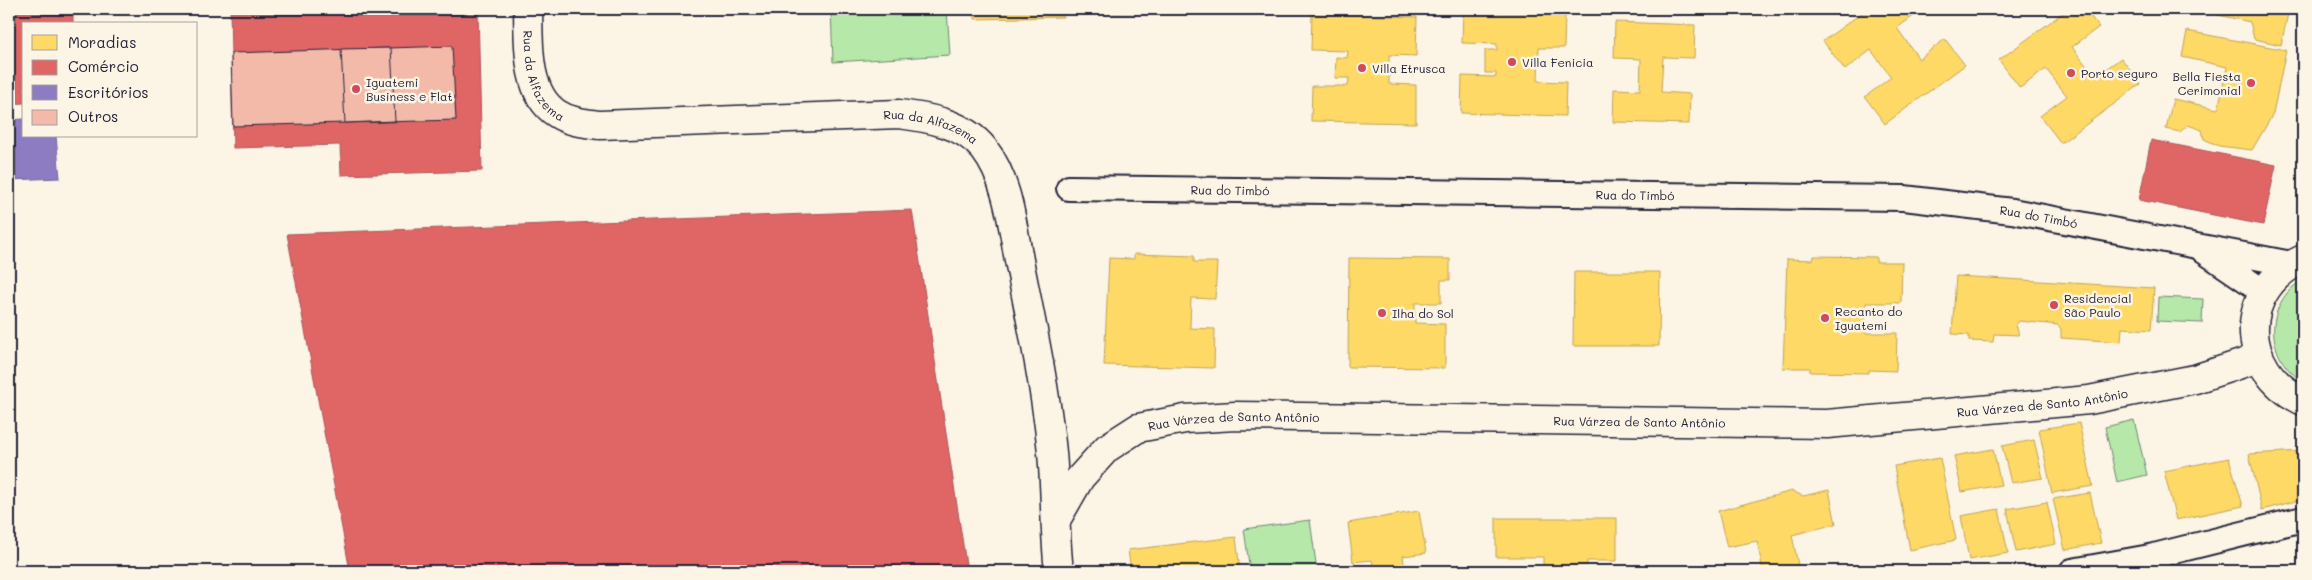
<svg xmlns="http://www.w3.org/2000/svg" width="2312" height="580" viewBox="0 0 2312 580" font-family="Mali,sans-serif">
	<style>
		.green { fill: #b6e9a9; stroke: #6c8672 }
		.homes { fill: #ffd966; stroke: #bda259 }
		.shops { fill: #e06666; stroke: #a75259 }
		.offices { fill: #8e7cc3; stroke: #6e619a }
		.building { fill: #f3baaa; stroke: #22223b }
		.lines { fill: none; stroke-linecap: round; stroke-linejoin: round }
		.street-casing { stroke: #22223b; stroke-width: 28 }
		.secondary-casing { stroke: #22223b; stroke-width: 31 }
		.street { stroke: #fcf5e5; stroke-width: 24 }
		.secondary { stroke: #fcf5e5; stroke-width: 28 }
		.poi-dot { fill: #d1495b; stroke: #fcf5e5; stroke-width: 2 }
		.labels { text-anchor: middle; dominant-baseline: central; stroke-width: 5; stroke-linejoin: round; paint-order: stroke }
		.poi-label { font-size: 12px; fill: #22223b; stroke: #fcf5e5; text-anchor: start }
		.street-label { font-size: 12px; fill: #22223b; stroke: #fcf5e5 }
	</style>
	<rect width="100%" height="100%" fill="#fcf5e5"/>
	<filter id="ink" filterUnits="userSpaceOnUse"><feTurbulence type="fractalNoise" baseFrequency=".02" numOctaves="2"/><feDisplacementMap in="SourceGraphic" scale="10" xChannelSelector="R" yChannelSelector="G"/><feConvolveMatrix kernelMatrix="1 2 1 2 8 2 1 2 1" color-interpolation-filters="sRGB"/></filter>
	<g filter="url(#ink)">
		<g class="green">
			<path d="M831,9h116l3,46 -117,7z"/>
			<path d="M2303,280v101c-32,-18 -39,-61 -15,-89 4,-5 10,-9 15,-12z"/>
			<path d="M2158,297l45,2 -1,24 -45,-2z"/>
			<path d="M2134,420l13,55 -30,7 -12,-55z"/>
			<path d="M1310,520l7,51h-67l-6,-42z"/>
		</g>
		<g class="homes">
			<path d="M975,9h88v8l-88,2z"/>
			<path d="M1091,9h85v3l-85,1z"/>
			<path d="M1867,9h56l-26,19 22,31 26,-20 20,26 -80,59 -20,-27 26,-20 -20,-27 -26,20 -22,-29z"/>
			<path d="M2068,9h17l14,18 -27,20 23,30 26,-19 20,26 -80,59 -21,-27 27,-20 -21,-27 -26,19 -21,-28z"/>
			<path d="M2219,9h70l-8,36 -27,-6 -4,-17 -32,-7z"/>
			<path d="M1463,11l102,2 -1,35h-25l-1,33 28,1 -1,34 -104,-3 1,-37 34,1v-4h-11v-23h12v-6l-35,-1z"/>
			<path d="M1312,14l105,3 -1,39 -27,-1v29l27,1v38l-105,-2 1,-35h36l1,-8h-14l1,-21 11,1 1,-7 -37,-1z"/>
			<path d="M1615,22l80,3 -1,33 -31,-1 -2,35 29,2 -1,30 -76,-2 1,-33 26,1 1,-31 -27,-1z"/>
			<path d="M2187,31l99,19 -13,64 -21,36 -33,-4 -15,-7 -2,-9 -14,-5 -8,7 -14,-3 7,-30 45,10 9,-42 -45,-10z"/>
			<path d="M1134,254l60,2v6h23l-2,37 -24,-1 -1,30 25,1 -1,39 -110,-3 5,-107 25,1z"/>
			<path d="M1814,256l62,1v5h26l-1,41h-35l-1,30h32l-1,38 -27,-1v3l-59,-1v-4h-27l4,-109 26,1z"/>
			<path d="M1349,258l101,1v21h-9v23h-26v20l30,1v44l-97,-1z"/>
			<path d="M1574,272h86l-1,74h-86z"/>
			<path d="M1956,276l198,12 -3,42 -29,-2 -1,14 -60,-4v-9l-3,-4 -39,-4 -3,4 3,10 -25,-1 -1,8 -24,-1v-6l-17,-1z"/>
			<path d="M2079,423l14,63 -41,7 -13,-64z"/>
			<path d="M2034,440l9,38 -32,5 -9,-37z"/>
			<path d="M1993,449l8,36 -39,7 -8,-36z"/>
			<path d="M2303,451v48l-41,11 -13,-56z"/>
			<path d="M1940,458l16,82 -46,10 -16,-84z"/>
			<path d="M2229,458l14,48 -67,14 -12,-49z"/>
			<path d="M1829,490l7,34 -44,11 6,30 -35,6 -6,-30 -30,6 -9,-36 74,-20 11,5z"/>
			<path d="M2090,493l11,50 -36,7 -12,-51z"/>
			<path d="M2047,502l9,42 -40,8 -9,-43z"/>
			<path d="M1999,509l9,44 -39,7 -8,-44z"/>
			<path d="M1419,511l7,42 -23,3 2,15h-31l-2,-11 -19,2 -5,-39z"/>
			<path d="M1496,518h121v43h-30v4h-25v6h-19v-14h-47z"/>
			<path d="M1236,537l4,34h-109l-3,-21z"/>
		</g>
		<g class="shops">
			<path d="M9,9h64v15h-49v79l-15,1z"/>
			<path d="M230,9h248l4,162 -141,4 -1,-30 -107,3z"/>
			<path d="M2151,140l125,25 -13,60 -124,-25z"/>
			<path d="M912,210l55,361h-617l-63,-337z"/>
		</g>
		<path class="offices" d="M24,119v17h32l4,42 -51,2v-60z"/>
		<g class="building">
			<path d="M452,46l4,74 -223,6 -2,-73z"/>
			<path d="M391,48l4,73 -50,2 -4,-74z"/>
		</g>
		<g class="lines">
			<defs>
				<g id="street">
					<path id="s1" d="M1069,188l835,10 108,13 280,53"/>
					<path d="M2204,251l60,41"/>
					<path d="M2072,571l78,-14 153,-38"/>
				</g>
				<g id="secondary">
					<path id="s2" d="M528,9c1,32 -3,83 28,104 13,9 29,10 44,12l299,-11c31,4 64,9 85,35 24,31 28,74 35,111 12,61 25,121 32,183 5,42 3,86 8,128"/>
					<path d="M2303,259c-66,30 -65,111 0,142"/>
					<path id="s3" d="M1056,520l24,-42 27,-30 31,-20 47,-9 50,-3 592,8 262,-24 106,-21 64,-21"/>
				</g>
			</defs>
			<use href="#street" class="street-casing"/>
			<use href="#secondary" class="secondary-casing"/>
			<use href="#street" class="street"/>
			<use href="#secondary" class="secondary"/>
		</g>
	</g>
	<g class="poi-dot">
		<circle cx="1512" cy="62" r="5"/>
		<circle cx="1362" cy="68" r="5"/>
		<circle cx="2071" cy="73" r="5"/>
		<circle cx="2251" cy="83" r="5"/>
		<circle cx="356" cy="89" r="5"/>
		<circle cx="2054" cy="305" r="5"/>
		<circle cx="1382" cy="313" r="5"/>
		<circle cx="1825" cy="318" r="5"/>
	</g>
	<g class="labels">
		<g class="poi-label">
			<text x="1522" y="62">Villa Fenicia</text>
			<text x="1372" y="68">Villa Etrusca</text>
			<text x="2081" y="73">Porto seguro</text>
			<text x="2241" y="76" text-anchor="end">Bella Fiesta<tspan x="2241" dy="14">Cerimonial</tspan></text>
			<text x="366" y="82">Iguatemi<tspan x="366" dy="14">Business e Flat</tspan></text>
			<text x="2064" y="298">Residencial<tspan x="2064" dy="14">São Paulo</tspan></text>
			<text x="1835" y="311">Recanto do<tspan x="1835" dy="14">Iguatemi</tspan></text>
			<text x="1392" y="313">Ilha do Sol</text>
		</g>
		<g class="street-label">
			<text stroke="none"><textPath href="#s2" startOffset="71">Rua da Alfazema</textPath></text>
			<text stroke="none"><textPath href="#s2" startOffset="491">Rua da Alfazema</textPath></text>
			<text stroke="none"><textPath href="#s1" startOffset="161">Rua do Timbó</textPath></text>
			<text stroke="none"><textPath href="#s1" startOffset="566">Rua do Timbó</textPath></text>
			<text stroke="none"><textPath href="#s1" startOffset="971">Rua do Timbó</textPath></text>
			<text stroke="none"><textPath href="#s3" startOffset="1032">Rua Várzea de Santo Antônio</textPath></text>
			<text stroke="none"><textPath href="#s3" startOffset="628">Rua Várzea de Santo Antônio</textPath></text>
			<text stroke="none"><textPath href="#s3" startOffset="222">Rua Várzea de Santo Antônio</textPath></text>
		</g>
	</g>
	<rect width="2312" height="580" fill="none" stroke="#fcf5e5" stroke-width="30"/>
	<rect x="15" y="15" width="2282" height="550" fill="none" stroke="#22223b" stroke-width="2" filter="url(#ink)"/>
	<rect x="22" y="22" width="175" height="115" fill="#fcf5e5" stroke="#a5a1a1"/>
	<rect x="32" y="35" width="25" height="15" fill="#ffd966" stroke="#a5a1a1"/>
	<text x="68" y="48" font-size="15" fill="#22223b">Moradias</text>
	<rect x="32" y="60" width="25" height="15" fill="#e06666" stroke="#a5a1a1"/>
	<text x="68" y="72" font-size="15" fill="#22223b">Comércio</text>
	<rect x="32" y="85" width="25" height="15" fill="#8e7cc3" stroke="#a5a1a1"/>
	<text x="68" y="98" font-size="15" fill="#22223b">Escritórios</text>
	<rect x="32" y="110" width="25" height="15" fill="#f3baaa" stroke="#a5a1a1"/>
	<text x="68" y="122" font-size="15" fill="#22223b">Outros</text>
</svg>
